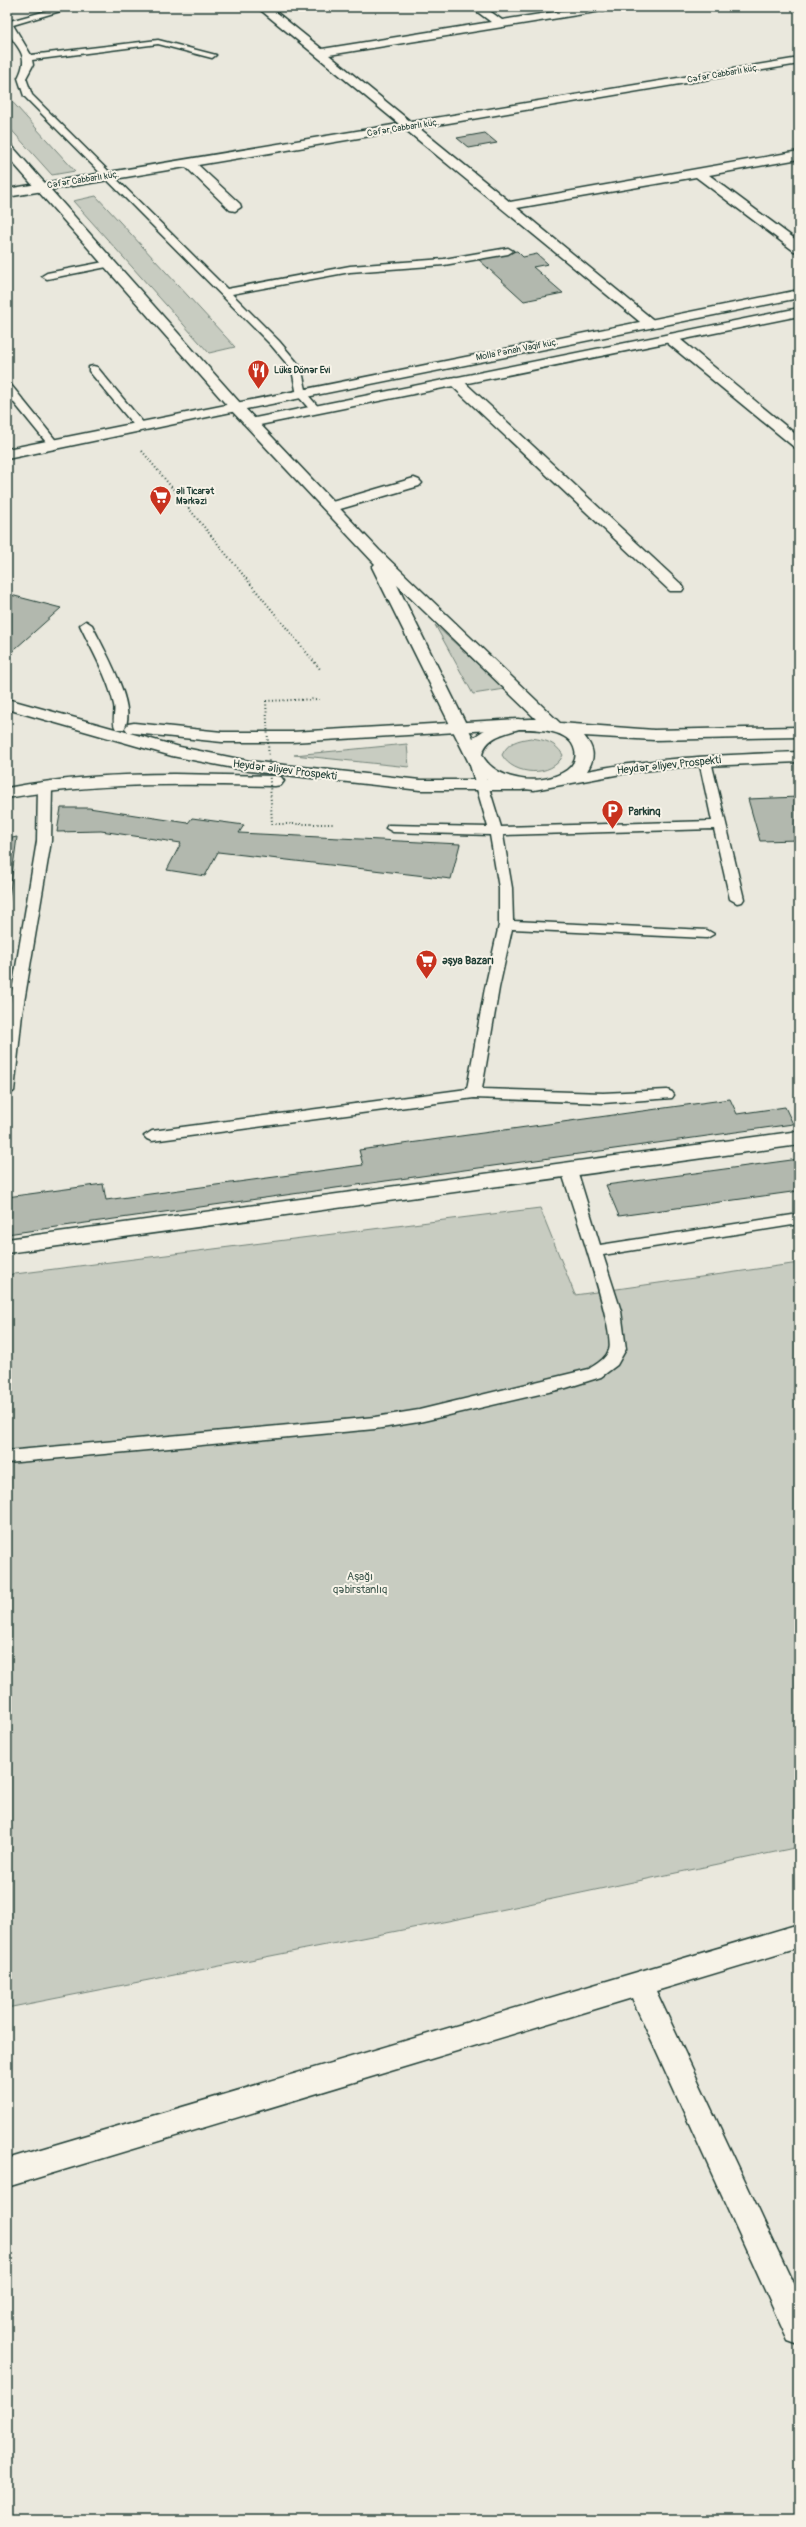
<svg xmlns="http://www.w3.org/2000/svg" width="806" height="2527" viewBox="0 0 806 2527" font-family="Pangolin,sans-serif">
	<style>
		.green { fill: #c8ccc1; stroke: #74847a }
		.building { fill: #b2b8ae; stroke: #1f3d34 }
		.lines { fill: none; stroke-linecap: round; stroke-linejoin: round }
		.service-casing { stroke: #1f3d34; stroke-width: 3 }
		.minor-casing { stroke: #1f3d34; stroke-width: 3 }
		.tertiary-casing { stroke: #1f3d34; stroke-width: 3 }
		.secondary-casing { stroke: #1f3d34; stroke-width: 3 }
		.trunk-casing { stroke: #1f3d34; stroke-width: 3 }
		.path { stroke: #1f3d34; stroke-width: 2; stroke-dasharray: 1 2.5; stroke-linecap: butt }
		.service { fill: #f7f3e8; fill-rule: evenodd }
		.minor { fill: #f7f3e8; fill-rule: evenodd }
		.tertiary { fill: #f7f3e8; fill-rule: evenodd }
		.secondary { fill: #f7f3e8; fill-rule: evenodd }
		.trunk { fill: #f7f3e8; fill-rule: evenodd }
		.path-bridge { stroke: #1f3d34; stroke-width: 2; stroke-dasharray: 1 2.5; stroke-linecap: butt }
		.labels { text-anchor: middle; dominant-baseline: central; stroke-width: 4; stroke-linejoin: round; paint-order: stroke }
		.far-street-label { font-size: 9px; fill: #1f3d34; stroke: #f7f3e8 }
		.far-poi-label { font-size: 9px; font-weight: bold; fill: #1f3d34; stroke: #f7f3e8; text-anchor: start }
		.street-label { font-size: 11px; fill: #1f3d34; stroke: #f7f3e8 }
		.poi-label { font-size: 11px; font-weight: bold; fill: #1f3d34; stroke: #f7f3e8; text-anchor: start }
		.park-label { font-size: 11px; fill: #415a50; stroke: #f7f3e8 }
	</style>
	<rect width="100%" height="100%" fill="#eae8dd"/>
	<filter id="ink" filterUnits="userSpaceOnUse"><feTurbulence type="fractalNoise" baseFrequency=".025" numOctaves="2"/><feDisplacementMap in="SourceGraphic" scale="8" xChannelSelector="R" yChannelSelector="G"/><feConvolveMatrix kernelMatrix="1 2 1 2 8 2 1 2 1" color-interpolation-filters="sRGB"/></filter>
	<g filter="url(#ink)">
		<g class="green">
			<path d="M7,96l68,75 -23,4 -45,-50z"/>
			<path d="M96,196l139,151 -26,6 -136,-152z"/>
			<path d="M435,625l70,64 -32,5z"/>
			<path d="M531,738c14,2 24,4 32,17 -10,23 -50,21 -61,0 6,-13 16,-15 29,-17z"/>
			<path d="M407,744l2,23 -115,-12z"/>
			<path d="M540,1208l35,87 224,-32v584l-346,73 -446,88v-733z"/>
		</g>
		<g class="building">
			<path d="M485,133l12,10 -28,5 -12,-10z"/>
			<path d="M517,251l6,6 14,-3 11,10 -15,3 30,26 -39,8 -47,-43z"/>
			<path d="M7,594l54,14 -54,48z"/>
			<path d="M799,797v43l-39,1 -12,-42z"/>
			<path d="M61,808h28l99,15 4,-5 52,7 -5,8 221,11 -9,35 -233,-27 -13,24 -38,-6 14,-27 -80,-12 -44,1z"/>
			<path d="M17,837l-10,77v-75z"/>
			<path d="M730,1099l7,15 48,-7 8,17 -786,110v-37l96,-13 3,16 257,-35 -4,-15z"/>
			<path d="M799,1159v32l-180,25 -13,-31z"/>
		</g>
		<g class="lines">
			<defs>
				<g id="service">
					<path d="M61,7h13l-61,18 18,30 127,-15 58,15 -4,3 -54,-14 -126,16 1,5 -7,13 6,17 195,194 123,-23 94,-7 64,-11 5,3 -5,3 -64,11 -94,7 -118,22 47,47 22,26 6,27 14,16 -1,2h-8l-15,-17 -5,-25 -21,-25 -247,-249 -6,-18c16,-31 -11,-30 -11,-58l3,1z"/>
					<path d="M109,261l5,3 -2,2 -65,13 -5,-3 5,-3z"/>
					<path d="M93,366l4,1 48,58v4h-8l-48,-58v-4z"/>
					<path d="M7,384l4,1 47,58v4h-8l-43,-53z"/>
					<path d="M86,621l6,4c10,21 47,83 32,104h-8c-5,-7 0,-17 -2,-24 -6,-28 -22,-54 -34,-80z"/>
					<path d="M705,757l6,4 33,138 -2,3 -5,1 -7,-4 -16,-70 -211,6 9,53 1,33 194,9 7,4 -7,4 -195,-9 -13,59 -17,101 121,4 64,-3 5,2 2,3 -2,3 -69,5 -129,-5 -322,43 -5,-2 -3,-3 8,-5 315,-42 18,-101 14,-63v-37l-9,-53 -97,-3 -7,-4 2,-3 100,2 -18,-62 6,-4 6,4 19,62 211,-6 -13,-60z"/>
					<path d="M45,783l7,4 -1,54 -29,173 -8,77 -7,5v-75l30,-180 1,-54z"/>
					<path d="M569,1165l8,5 23,75 199,-31v10l-196,31 18,56 5,38 -9,16 -16,12 -35,11 -147,34 -44,7 -368,34v-12l368,-34 44,-7 170,-41c7,-5 17,-10 20,-19 7,-19 -39,-152 -48,-180z"/>
				</g>
				<g id="minor">
					<path d="M257,7h13l52,42 169,-27 -20,-15h13l18,13 85,-13h27l-6,3 -279,45 82,67 388,-64v6l-380,64 91,74 289,-51v8l-90,16 90,67v10l-5,-1 -98,-74 -179,31 140,115 -7,4 -5,-1 -239,-196 -208,35 42,39 1,3 -6,4 -5,-1 -44,-43 -179,30v-8l392,-65z"/>
					<path d="M670,334l5,1 124,102v11l-5,-1 -129,-106 -2,-3z"/>
					<path d="M455,377l5,1 222,207 2,3 -2,3h-12l-220,-207 -2,-3 2,-3z"/>
					<path d="M414,478l5,2 3,3 -3,3 -89,26 -8,-5 3,-3z"/>
					<path d="M799,1131v14l-792,108v-14z"/>
					<path d="M799,1924v24l-143,43 143,305v49l-11,-4 -156,-343 -625,189v-28z"/>
				</g>
				<g id="tertiary">
					<path d="M236,403l5,1 2,3 -2,3 -234,49v-10z"/>
					<path d="M7,699l173,48 69,14 171,19h101l6,1 3,4 -3,4 -6,1h-101l-171,-19 -77,-15 -165,-47z"/>
					<path d="M518,719l6,1 3,4 -3,4 -232,14h-70l-88,-9 -6,-1 -3,-4 3,-4 6,-1 88,9h70z"/>
					<path d="M174,774l101,2 6,1 3,4 -3,4 -6,1c-90,-2 -179,-4 -268,12v-10c56,-11 111,-14 167,-14z"/>
				</g>
				<g id="secondary">
					<path d="M799,290v8l-563,113 -7,-4 7,-4z"/>
					<path d="M799,308v8l-549,111 -7,-4 7,-4z"/>
				</g>
				<path id="trunk" d="M7,144l4,1 230,259 138,146 181,173 94,7 145,-3v10l-145,3 -70,-4c10,12 12,21 3,35 70,-14 140,-16 212,-19v10l-117,5 -50,5 -98,18 -28,-3 -19,-7 -14,-9 -101,-204 3,-3 -144,-154 -224,-254zM397,585l139,134c-23,-1 -45,5 -63,19zM519,729c17,0 52,0 56,22 2,8 -2,14 -8,19 -24,17 -71,12 -85,-15 4,-18 21,-21 37,-26z"/>
			</defs>
			<use href="#service" class="service-casing"/>
			<use href="#minor" class="minor-casing"/>
			<use href="#tertiary" class="tertiary-casing"/>
			<use href="#secondary" class="secondary-casing"/>
			<use href="#trunk" class="trunk-casing"/>
			<g class="path">
				<path d="M142,451l178,218"/>
				<path d="M266,701l53,-2"/>
				<path d="M272,824h62"/>
			</g>
			<use href="#service" class="service"/>
			<use href="#minor" class="minor"/>
			<use href="#tertiary" class="tertiary"/>
			<use href="#secondary" class="secondary"/>
			<use href="#trunk" class="trunk"/>
			<path class="path-bridge" d="M266,701l6,123"/>
		</g>
	</g>
	<defs>
		<symbol id="restaurant-pin" viewBox="-11 -11 22 30"><path d="M0 17L-7.5 6A9.5 9.5 0 1 1 7.5 6Z" fill="#c8321e" stroke="#f7f3e8"/><path d="M-5-6h1v4h1v-4h1v4h1v-4h1v5L-1.5 .5V6h-2V.5L-5-1ZM5-6V6H3V1.5H1.5Q1.5-4 5-6Z" fill="#fff"/></symbol>
		<symbol id="supermarket-pin" viewBox="-11 -11 22 30"><path d="M0 17L-7.5 6A9.5 9.5 0 1 1 7.5 6Z" fill="#c8321e" stroke="#f7f3e8"/><path d="M-6-5.5h2.5l.6 2H6L4.5 2H-2.5L-4.4-4H-6ZM-1.5 3.2a1.3 1.3 0 1 0 .1 0ZM3 3.2a1.3 1.3 0 1 0 .1 0Z" fill="#fff"/></symbol>
		<symbol id="parking-pin" viewBox="-11 -11 22 30"><path d="M0 17L-7.5 6A9.5 9.5 0 1 1 7.5 6Z" fill="#c8321e" stroke="#f7f3e8"/><path d="M-3.5-5.5H1a3.5 3.5 0 0 1 0 7H-1V5.5H-3.5ZM-1-3.4V-.6H.8a1.4 1.4 0 0 0 0-2.8Z" fill="#fff"/></symbol>
	</defs>
	<g fill-rule="evenodd">
		<use href="#restaurant-pin" x="246" y="358" width="25" height="34"/>
		<use href="#supermarket-pin" x="148" y="484" width="25" height="34"/>
		<use href="#parking-pin" x="600" y="798" width="25" height="34"/>
		<use href="#supermarket-pin" x="414" y="948" width="25" height="34"/>
	</g>
	<g class="labels">
		<g class="far-street-label">
			<text transform="translate(723 74) rotate(-10)">Cəfər Cabbarlı küç.</text>
			<text transform="translate(403 128) rotate(-9)">Cəfər Cabbarlı küç.</text>
			<text transform="translate(83 180) rotate(-9)">Cəfər Cabbarlı küç.</text>
			<text transform="translate(517 350) rotate(-11)">Molla Pənah Vaqif küç.</text>
		</g>
		<g class="far-poi-label">
			<text x="274" y="370">Lüks Dönər Evi</text>
			<text x="176" y="491">Əli Ticarət<tspan x="176" dy="10">Mərkəzi</tspan></text>
		</g>
		<g class="street-label">
			<text transform="translate(669 765) rotate(-6)">Heydər Əliyev Prospekti</text>
			<text transform="translate(285 770) rotate(7)">Heydər Əliyev Prospekti</text>
		</g>
		<g class="poi-label">
			<text x="628" y="811">Parkinq</text>
			<text x="442" y="960">Əşya Bazarı</text>
		</g>
		<g class="park-label">
			<text x="360" y="1576">Aşağı<tspan x="360" dy="13">qəbirstanlıq</tspan></text>
		</g>
	</g>
	<rect width="806" height="2527" fill="none" stroke="#f7f3e8" stroke-width="24"/>
	<rect x="12" y="12" width="782" height="2503" fill="none" stroke="#1f3d34" stroke-width="1.5" filter="url(#ink)"/>
</svg>
